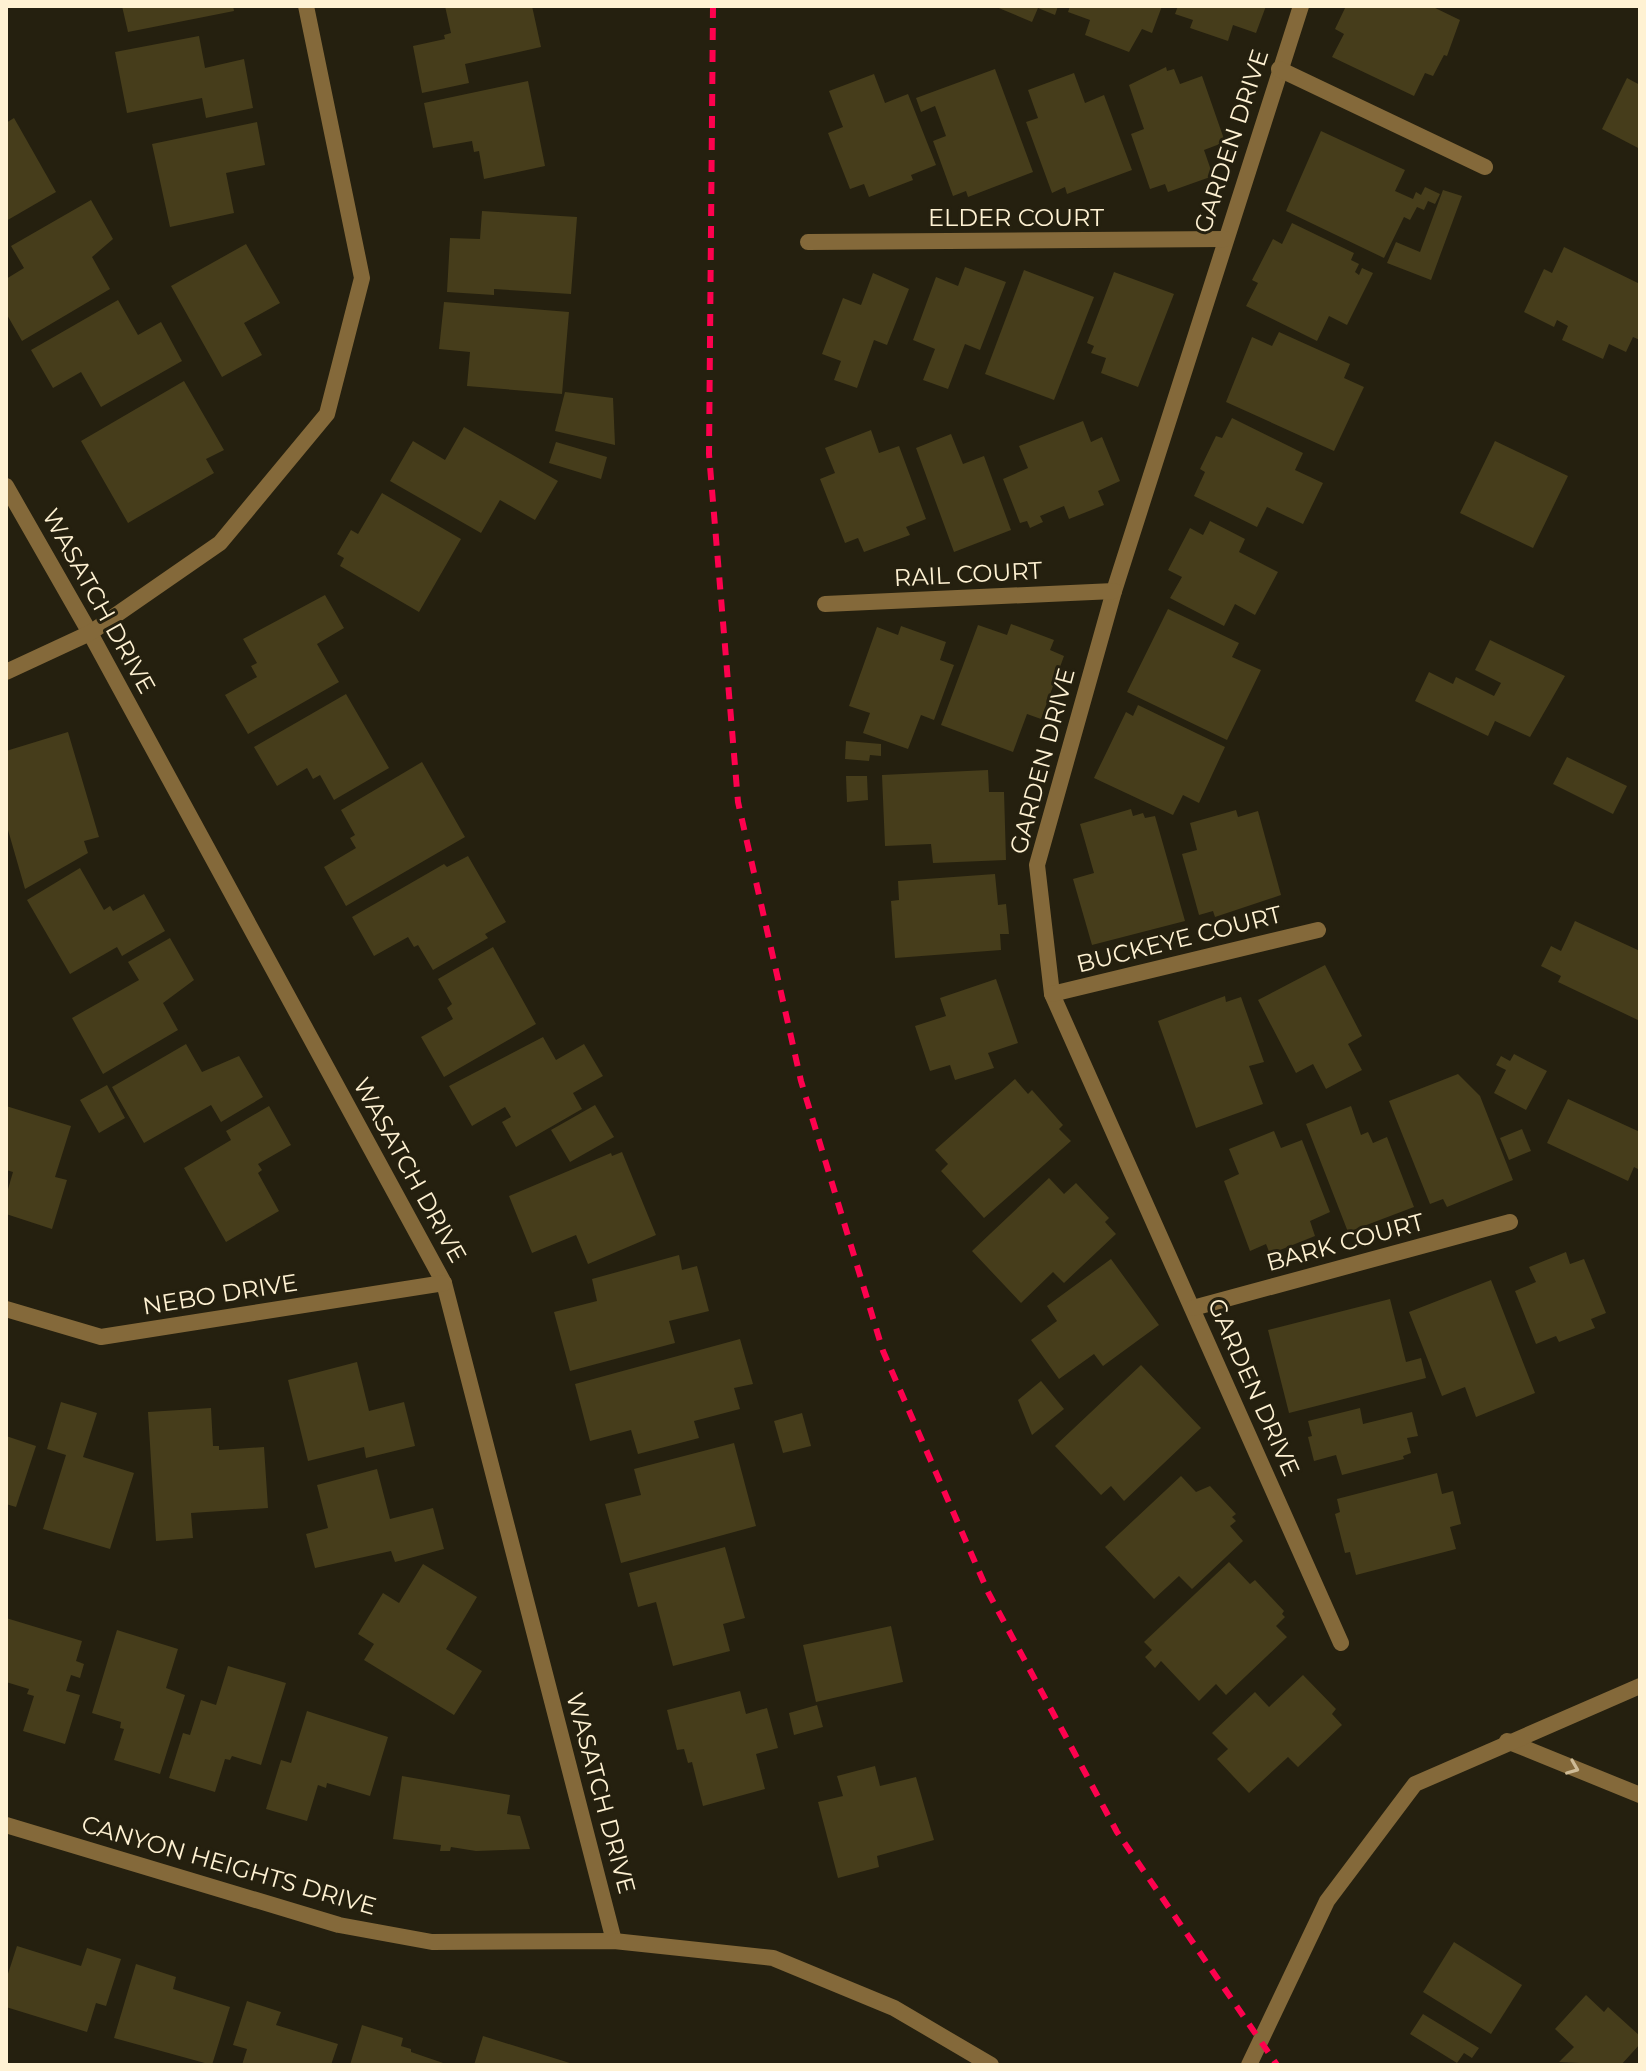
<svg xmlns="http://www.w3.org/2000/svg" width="1646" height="2071" viewBox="0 0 1646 2071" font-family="Montserrat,sans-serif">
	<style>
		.building { fill: #463d1b }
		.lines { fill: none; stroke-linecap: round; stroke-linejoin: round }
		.street { stroke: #84693a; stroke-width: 16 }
		.rail { stroke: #fe014e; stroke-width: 6; stroke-dasharray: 12 10; stroke-linecap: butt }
		.oneway { stroke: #cebb96 }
		.labels { text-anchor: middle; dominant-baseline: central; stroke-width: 6; stroke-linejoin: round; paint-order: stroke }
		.street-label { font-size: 24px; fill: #fff2d3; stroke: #25200f }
	</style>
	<rect width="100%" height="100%" fill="#25200f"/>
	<g class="building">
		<path d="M122,6h111l1,5 -106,21z"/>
		<path d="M445,6h87l9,41 -76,17 4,19 -47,10 -9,-47 32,-7 -1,-4 7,-2z"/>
		<path d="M994,6h64l-3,9 -17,-7 -6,14z"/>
		<path d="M1070,6h92l-10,27 -10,-4 -13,23 -44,-17 5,-15 -22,-8z"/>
		<path d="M1178,6h88l-10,27 -23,-8 -5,16 -38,-13 3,-8 -18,-6z"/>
		<path d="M1346,6h85l29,14 -13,36 -3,-1 -11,21 -8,-3 -11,23 -82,-39 12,-23 -9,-5z"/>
		<path d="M199,36l6,32 39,-9 9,49 -47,10 -4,-20 -75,15 -12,-61z"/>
		<path d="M1166,67l1,4 7,-2 6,15 22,-8 23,66 -21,8 9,26 -45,16 -3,-8 -15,5 -19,-55 13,-5 -15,-44z"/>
		<path d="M995,69l38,103 -65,25 -2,-6 -13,5 -20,-55 13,-5 -11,-30 -14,6 -5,-14z"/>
		<path d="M1074,73l11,30 19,-8 28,75 -65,24 -2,-7 -13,6 -26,-71 12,-4 -10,-28z"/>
		<path d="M874,74l11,29 23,-9 28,71 -25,10 2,5 -44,17 -5,-13 -14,5 -22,-56 15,-6 -14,-36z"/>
		<path d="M1627,78l13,7v64l-38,-20z"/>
		<path d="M528,81l17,85 -61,13 -5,-28 -5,1 -2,-11 -39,7 -9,-45z"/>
		<path d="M14,118l42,74 -50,29v-98z"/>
		<path d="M257,122l8,43 -39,8 8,40 -64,14 -18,-83z"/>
		<path d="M1321,131l84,39 -10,21 18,8 3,-7 5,3 4,-8 15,7 -5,10 -7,-3 -4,9 -7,-3 -7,13 -6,-3 -20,41 -98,-47z"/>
		<path d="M1443,190l19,6 -31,84 -44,-17 9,-21 24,10z"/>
		<path d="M91,200l22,39 -21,18 18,32 -88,52 -16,-28v-34l18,-11 -13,-22z"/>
		<path d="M482,211l95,6 -6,77 -77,-5v6l-47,-3 3,-54 30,1z"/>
		<path d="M1292,223l62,30 -3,7 8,4 -4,8 4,3 3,-7 11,5 -26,52 -18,-9 -12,25 -71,-35 12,-23 -6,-3 21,-41 9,5z"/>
		<path d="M246,244l34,59 -36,20 18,32 -40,22 -51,-91z"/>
		<path d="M1564,247l76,37v56l-7,-3 -7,15 -17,-8 -6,15 -41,-19 6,-14 -11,-6 -3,7 -30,-15 20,-43 8,4z"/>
		<path d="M965,267l41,15 -26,68 -15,-6 -17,45 -25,-9 12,-31 -22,-9 23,-63 22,9z"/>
		<path d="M1024,270l70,27 -40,103 -69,-26z"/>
		<path d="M1114,272l60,22 -36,93 -37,-14 5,-15 -15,-5 3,-7 -7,-3z"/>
		<path d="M873,273l36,16 -22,56 -13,-5 -17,48 -23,-8 7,-19 -19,-7 21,-56 18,7z"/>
		<path d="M118,300l20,35 23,-13 21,39 -81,46 -20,-35 -28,16 -22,-38z"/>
		<path d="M444,302l125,10 -7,82 -95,-8 3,-34 -31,-3z"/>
		<path d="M1279,332l71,32 -6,14 20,9 -30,64 -108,-49 26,-65 20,9z"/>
		<path d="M184,381l40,69 -18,9 8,14 -86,50 -47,-82z"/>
		<path d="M565,392l48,6 2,47 -60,-14z"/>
		<path d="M1232,418l71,35 -8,17 28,13 -20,41 -36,-17 -10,20 -63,-31 11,-24 -5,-3 16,-33 6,2z"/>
		<path d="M1083,421l8,21 11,-5 18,44 -22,10 6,14 -35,14 -5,-13 -24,10 3,6 -13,6 -3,-7 -7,2 -17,-44 25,-11 -9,-22z"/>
		<path d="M464,427l94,54 -23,39 -35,-20 -19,33 -91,-52 23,-40 32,19z"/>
		<path d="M871,430l8,23 20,-7 27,73 -20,8 4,8 -46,17 -6,-14 -13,5 -25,-64 15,-6 -10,-25z"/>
		<path d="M951,434l12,30 21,-8 27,74 -57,22 -38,-104z"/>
		<path d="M1495,441l73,35 -35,72 -73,-35z"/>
		<path d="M556,442l51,15 -6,22 -52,-16z"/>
		<path d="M382,493l79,46 -42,73 -79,-46 4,-8 -7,-4 14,-24 7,4z"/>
		<path d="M1210,521l35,18 -6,13 39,20 -23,43 -20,-11 -11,22 -54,-28 12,-21 -14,-7 22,-42 13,7z"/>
		<path d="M325,595l19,33 -27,16 22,38 -91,52 -23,-39 32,-18 -6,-11 6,-3 -14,-24z"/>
		<path d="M1168,609l71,34 -7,14 29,13 -34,70 -100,-48z"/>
		<path d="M1011,624l43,16 -4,10 14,6 -23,63 -14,-5 -14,38 -72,-27 37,-100 29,10z"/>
		<path d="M901,626l45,16 -6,18 14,5 -20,55 -13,-5 -13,34 -45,-16 7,-20 -21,-7 28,-79 21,8z"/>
		<path d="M1490,640l75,36 -35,61 -35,-16 -7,15 -73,-35 14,-29 24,12 3,-7 38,19 7,-13 -26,-13z"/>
		<path d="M346,694l43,74 -55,32 -14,-25 -7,4 -6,-11 -30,18 -23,-39z"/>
		<path d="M1138,705l87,42 -26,56 -16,-8 -10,20 -79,-37 32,-66 7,4z"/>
		<path d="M68,732l31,105 -15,4 4,12 -63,36 -19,-66v-72z"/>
		<path d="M846,741l35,3v12l-11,-1 -1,6 -24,-2z"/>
		<path d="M1567,757l60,29 -14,28 -60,-30z"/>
		<path d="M422,762l43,75 -119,69 -22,-39 32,-19 -6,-10 5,-3 -14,-25z"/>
		<path d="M988,770l1,22h15l2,68 -73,3 -2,-19 -46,2 -3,-71z"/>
		<path d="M846,776h21l1,24 -21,2z"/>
		<path d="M1131,809l2,7 10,-3 2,5 10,-2 30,105 -93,24 -19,-66 21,-6 -14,-49z"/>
		<path d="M1236,810l2,7 20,-6 23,84 -66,22 -2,-6 -14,4 -17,-61 15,-4 -7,-27z"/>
		<path d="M468,856l38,66 -21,12 3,4 -55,32 -15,-25 -4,2 -6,-10 -34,19 -22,-39 92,-53 3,3z"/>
		<path d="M80,868l24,42 6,-4 3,5 31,-17 21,37 -43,25 -5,-9 -47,27 -43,-74z"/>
		<path d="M995,874l3,31 8,-1 3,30h-9l1,16 -106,8 -4,-57 8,-1 -1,-19z"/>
		<path d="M1575,921l65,30v70l-82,-39 3,-6 -20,-10 10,-20 10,5z"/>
		<path d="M170,938l24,42 -31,23 15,27 -75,44 -31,-56 67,-38 -11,-18z"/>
		<path d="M493,947l43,77 -92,53 -23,-40 32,-18 -6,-11 5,-4 -14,-25z"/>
		<path d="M1325,965l37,71 -14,8 14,26 -36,19 -13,-25 -17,9 -38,-73z"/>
		<path d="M996,979l22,64 -30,10 6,15 -39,12 -5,-15 -20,6 -15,-45 31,-10 -6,-18z"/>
		<path d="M1225,996l1,6 15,-5 23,65 -15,4 14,38 -67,24 -38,-107z"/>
		<path d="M543,1037l13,23 28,-16 19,32 -30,17 9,16 -66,38 -14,-25 9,-5 -6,-10 -33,19 -23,-40z"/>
		<path d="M186,1044l16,28 37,-16 24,41 -42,25 -10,-17 -67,38 -32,-56z"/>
		<path d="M1514,1054l33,17 -21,39 -32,-17 12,-23 -10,-5 5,-9 9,5z"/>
		<path d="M1458,1074l22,22 33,84 -66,27 -4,-8 -13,5 -41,-103z"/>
		<path d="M1015,1079l13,15 4,-4 31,35 -4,4 12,12 -87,77 -43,-47 7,-7 -13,-14z"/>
		<path d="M107,1085l18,33 -26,15 -19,-33z"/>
		<path d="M1568,1099l72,33v38l-6,-3 -6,14 -81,-38z"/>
		<path d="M595,1105l19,32 -44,25 -19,-32z"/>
		<path d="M6,1106l65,20 -16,51 12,3 -15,49 -46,-15v-18l7,-24 -7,-2z"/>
		<path d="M269,1106l22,39 -33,19 4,6 -4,3 21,38 -53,31 -42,-74 47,-28 -5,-9z"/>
		<path d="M1351,1106l10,29 7,-3 5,11 14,-6 27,70 -66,25 -42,-108z"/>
		<path d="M1522,1129l9,22 -22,9 -9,-22z"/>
		<path d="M1274,1131l7,17 21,-8 28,72 -20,9 5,15 -45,18 -4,-10 -16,7 -26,-70 15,-7 -10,-25z"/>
		<path d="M622,1152l34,83 -68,29 -12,-29 -44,18 -23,-57 102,-43 1,3z"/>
		<path d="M1049,1178l15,16 12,-11 33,35 -4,4 11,12 -52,49 -11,-11 -32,31 -49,-52z"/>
		<path d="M1566,1252l4,12 14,-5 22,54 -15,6 4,9 -36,14 -3,-6 -20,8 -21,-53 21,-9 -7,-15z"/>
		<path d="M679,1255l3,15 15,-4 12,45 -40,10 6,22 -105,28 -16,-59 43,-11 -5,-22z"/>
		<path d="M1111,1259l48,66 -56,41 -9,-12 -35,25 -28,-39 26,-19 -10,-15z"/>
		<path d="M1491,1280l44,113 -59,24 -11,-30 -23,9 -33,-84z"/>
		<path d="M1390,1299l16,63 15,-4 5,20 -137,35 -21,-83z"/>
		<path d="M740,1339l13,45 -19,4 6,21 -46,12 5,17 -61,16 -7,-24 -41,11 -15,-57z"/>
		<path d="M357,1362l12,49 35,-9 11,44 -49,12 -2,-11 -56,14 -20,-81z"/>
		<path d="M1141,1365l60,63 -77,73 -13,-15 -10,9 -46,-49z"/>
		<path d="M1041,1381l23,28 -32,26 -14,-35z"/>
		<path d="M61,1402l36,11 -14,44 51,16 -24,76 -67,-20 23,-74 -19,-6z"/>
		<path d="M211,1408l2,38h6v4l45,-3 4,61 -77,5 2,25 -37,3 -8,-129z"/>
		<path d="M1360,1408l3,16 49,-12 6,24 -11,2 4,15 -8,3 1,3 -62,16 -6,-20 -22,6 -6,-24 4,-1 -4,-15z"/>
		<path d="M802,1413l9,33 -28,7 -9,-32z"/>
		<path d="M6,1436l30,10 -20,61 -10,-3z"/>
		<path d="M734,1443l22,83 -135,37 -16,-59 36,-9 -7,-26z"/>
		<path d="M377,1469l13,50 43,-11 11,41 -49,13 -4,-11 -76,17 -9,-34 22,-6 -11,-43z"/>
		<path d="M1437,1473l5,21 11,-3 8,33 -11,3 6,22 -100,26 -6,-23 -5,1 -10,-39 5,-2 -3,-13z"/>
		<path d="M1181,1476l15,16 14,-6 26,28 -4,3 4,4 -6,5 13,15 -51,48 -13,-13 -25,23 -49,-52z"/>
		<path d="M725,1547l20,71 -22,6 7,27 -57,15 -17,-64 -18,5 -9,-34z"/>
		<path d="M1229,1562l21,22 5,-4 29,31 -2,3 3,3 -9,9 11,11 -61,58 -10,-11 -17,17 -38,-40 -6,7 -10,-11 7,-7 -8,-8z"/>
		<path d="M423,1564l54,33 -31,52 36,22 -28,44 -90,-55 10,-16 -16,-10 25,-41 16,10z"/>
		<path d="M6,1618l76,23 -6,20 8,3 -4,14 -9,-3 -5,16 14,4 -15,49 -42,-13 11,-35 -7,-2 2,-5 -23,-7z"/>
		<path d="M891,1626l12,56 -87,20 -13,-57z"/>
		<path d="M117,1630l61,19 -12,39 19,7 -25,79 -46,-14 10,-31 -4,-1 1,-6 -29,-9z"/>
		<path d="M228,1666l58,17 -25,82 -29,-9 -2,4 -5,-1 -10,33 -46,-14 14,-45 7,2 11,-35 15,5z"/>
		<path d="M1303,1675l33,34 -4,5 10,11 -44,42 -10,-10 -39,36 -32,-34 11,-10 -16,-16 43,-41 14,15z"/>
		<path d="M740,1691l6,23 21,-6 11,40 -22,6 9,35 -62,17 -11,-44 -4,1 -4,-14 -7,1 -10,-40z"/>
		<path d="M817,1705l6,22 -29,8 -5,-22z"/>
		<path d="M307,1711l81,26 -18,59 -43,-13 -1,5 -8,-3 -11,36 -41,-12 15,-49 10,3z"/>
		<path d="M875,1766l5,20 36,-9 18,63 -57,16 2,11 -41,11 -20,-76 25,-6 -6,-20z"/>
		<path d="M402,1776l108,19 -3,19 13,2 10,33 -54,2 -25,-4 -1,4h-10l1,-6 -48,-6z"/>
		<path d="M1454,1942l68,43 -31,49 -68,-42z"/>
		<path d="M17,1946l64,20 6,-18 34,11 -15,47 -10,-3 -9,29 -81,-25v-27z"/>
		<path d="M136,1964l40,13 -3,12 57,18 -18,58 -98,-27z"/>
		<path d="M1586,1995l18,17 4,-5 32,29v8l-19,21 -62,-3 15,-15 -19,-18z"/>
		<path d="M247,2001l34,11 -5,13 62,19 -7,21h-89l5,-16 -14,-4z"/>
		<path d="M1423,2014l56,34 -7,10 -8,-5 -7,10 -47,-29z"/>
		<path d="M362,2025l41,13 -2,8 10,3v3l38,13h-99z"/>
		<path d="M483,2036l90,28v1h-99z"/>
	</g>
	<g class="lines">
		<g class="street">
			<path d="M1301,6l-187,585 -77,274 15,129 289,649"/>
			<path d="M1279,69l206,98"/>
			<path d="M808,242l417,-3"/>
			<path d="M6,486l84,147 354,650 170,658"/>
			<path d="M825,604l289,-13"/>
			<path d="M6,672l84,-39 130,-90 107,-129 35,-136 -56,-272"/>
			<path d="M1052,994l266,-64"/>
			<path d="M1193,1308l317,-86"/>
			<path d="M6,1309l95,28 343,-54"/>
			<path d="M1507,1741l133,54"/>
			<path d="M6,1825l333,100 93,17 182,-1 159,17 121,50 97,57"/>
			<path d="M1249,2065l78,-164 88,-117 225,-98"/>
		</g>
		<path class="rail" d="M713,6l-4,448 29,348 63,279 82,270 105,241 129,240 160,233"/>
	</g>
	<defs><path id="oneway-chevron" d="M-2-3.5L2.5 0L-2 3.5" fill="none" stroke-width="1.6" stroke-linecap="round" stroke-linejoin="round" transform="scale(2)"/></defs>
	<use class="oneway" href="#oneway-chevron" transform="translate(1573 1768) rotate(22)"/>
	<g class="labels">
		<g class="street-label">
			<text transform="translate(1231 141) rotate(-72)">GARDEN DRIVE</text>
			<text x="1016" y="217">ELDER COURT</text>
			<text transform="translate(968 574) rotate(-3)">RAIL COURT</text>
			<text transform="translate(99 601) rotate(61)">WASATCH DRIVE</text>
			<text transform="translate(1042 761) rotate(-75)">GARDEN DRIVE</text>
			<text transform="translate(1179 939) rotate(-14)">BUCKEYE COURT</text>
			<text transform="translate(410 1170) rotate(61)">WASATCH DRIVE</text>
			<text transform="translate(1345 1242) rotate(-15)">BARK COURT</text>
			<text transform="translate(220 1294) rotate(-9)">NEBO DRIVE</text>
			<text transform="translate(1254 1387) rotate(66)">GARDEN DRIVE</text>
			<text transform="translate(601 1793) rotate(75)">WASATCH DRIVE</text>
			<text transform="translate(229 1865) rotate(16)">CANYON HEIGHTS DRIVE</text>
		</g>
	</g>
	<rect width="1646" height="2071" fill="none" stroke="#fff2d3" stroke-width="16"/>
</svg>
